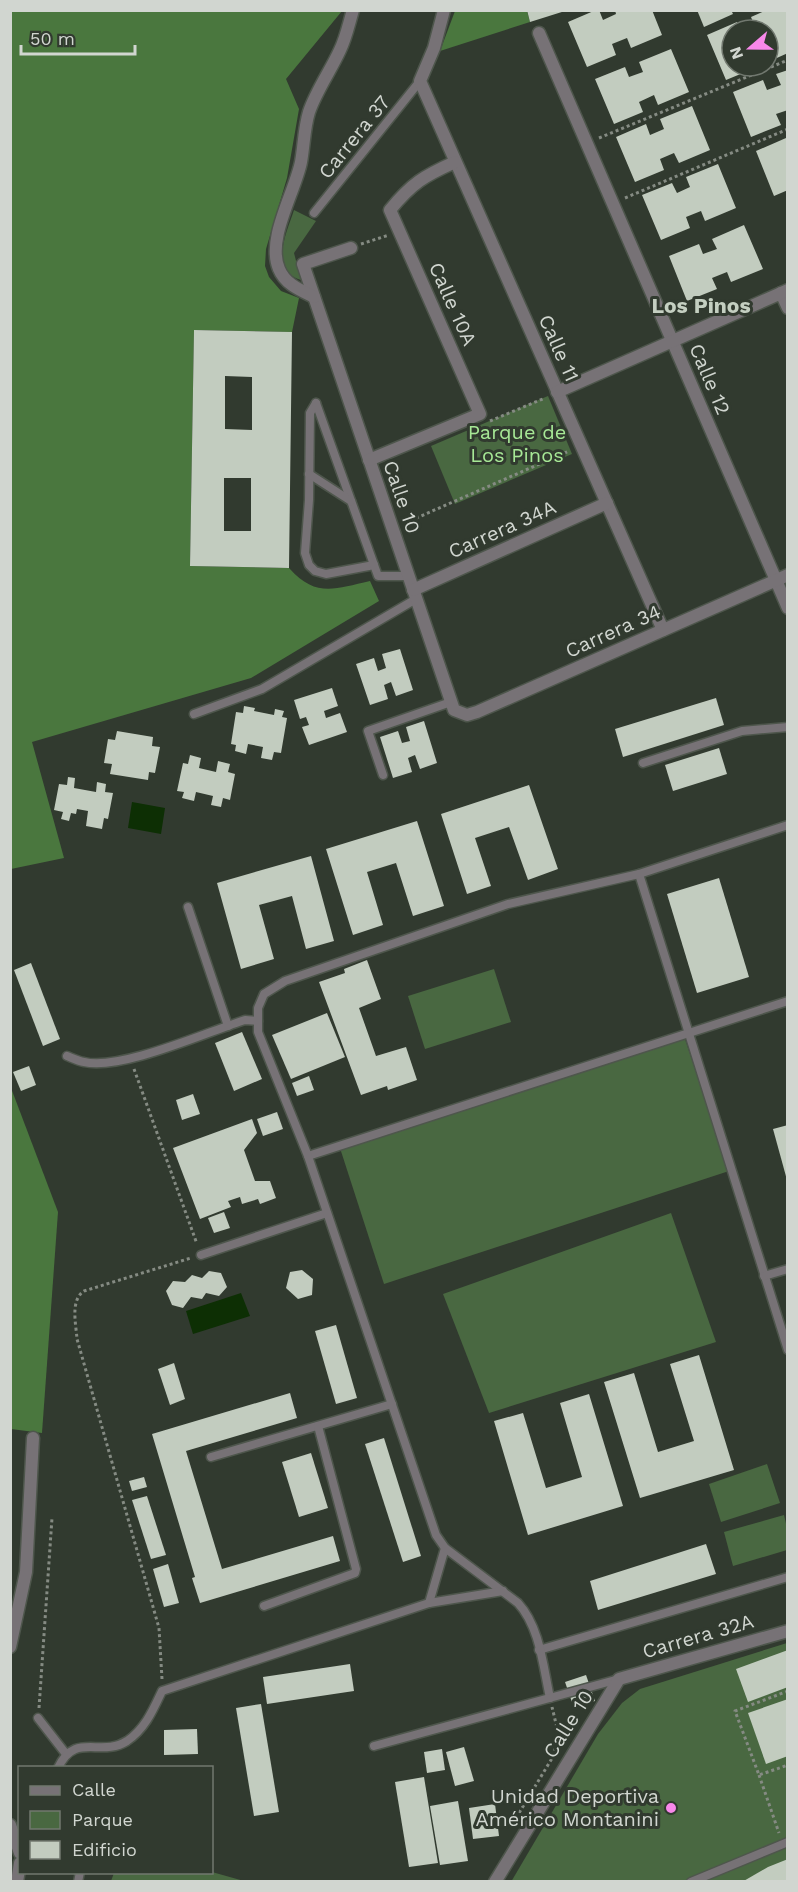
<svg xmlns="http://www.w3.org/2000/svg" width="798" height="1892" viewBox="0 0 798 1892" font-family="'Work Sans',sans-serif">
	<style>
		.green { fill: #496841 }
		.forest { fill: #4a773e }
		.water { fill: #0d2f04 }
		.building { fill: #c2ccbf; fill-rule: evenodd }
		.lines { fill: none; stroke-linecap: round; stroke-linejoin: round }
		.lane-casing { stroke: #4e564c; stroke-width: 11 }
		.street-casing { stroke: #4e564c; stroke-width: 15 }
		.path { stroke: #858b83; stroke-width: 3; stroke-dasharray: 3 3; stroke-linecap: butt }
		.lane { stroke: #777276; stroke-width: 8 }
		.street { stroke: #777276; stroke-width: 12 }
		.poi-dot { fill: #f888ea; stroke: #313a2f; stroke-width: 2 }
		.labels { text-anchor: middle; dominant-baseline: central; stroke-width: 6; stroke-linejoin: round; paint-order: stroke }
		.street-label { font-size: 20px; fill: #d1d6d0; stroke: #313a2f }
		.park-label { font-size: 20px; fill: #a7e896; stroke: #313a2f }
		.poi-label { font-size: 20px; fill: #d1d6d0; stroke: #313a2f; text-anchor: end }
		.neighbourhood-label { font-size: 21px; font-weight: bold; fill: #c4cfc1; stroke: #313a2f }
	</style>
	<rect width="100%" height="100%" fill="#313a2f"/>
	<g class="green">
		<path d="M294,210l22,11 -22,32 7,27c-33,-10 -14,-48 -7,-70z"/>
		<path d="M548,396l24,58 -117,50 -24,-58z"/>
		<path d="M494,969l17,53 -86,27 -17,-53z"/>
		<path d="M683,1033l46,138 -345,113 -45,-139z"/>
		<path d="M671,1213l45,129 -227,71 -46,-119z"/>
		<path d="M767,1464l13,39 -59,19 -12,-38z"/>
		<path d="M784,1515l3,13v22l-54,16 -9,-34z"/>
		<path d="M787,1643v238l-276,1 87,-148 24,-31 18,-14z"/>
		<path d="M212,1872l32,9h-133l3,-8z"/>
	</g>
	<g class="forest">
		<path d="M11,10l331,1 -56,68 13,30 -12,69 -21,71 -1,17 4,11 12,14 18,7 -7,34 -98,-2 -4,236 99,2c27,30 45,21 81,13l9,20 -128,77 -219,64 32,116 -53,11z"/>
		<path d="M455,11h72l3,11 -90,29z"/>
		<path d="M11,1088l47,124 -16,221 -31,-4z"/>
	</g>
	<g class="water">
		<path d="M132,802l33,6 -4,26 -33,-6z"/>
		<path d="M241,1293l9,23 -57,18 -7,-23z"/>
	</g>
	<g class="building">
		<path d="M527,10h38v1l-35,11z"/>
		<path d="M596,10h3l4,10 13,-6 -1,-4h37l10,25 -31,13 -4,-10 -15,6 4,11 -29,12 -19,-45z"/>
		<path d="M697,10h34l2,4 -29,13z"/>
		<path d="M767,10h18l3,6v37l-18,8 -2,-31h-20l7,-3 -4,-10z"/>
		<path d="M737,22l3,8h-8v36h22l1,2 -29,12 -19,-45z"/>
		<path d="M671,49l18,43 -31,13 -4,-10 -15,7 4,10 -29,12 -19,-45 30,-12 4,10 14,-5 -4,-10z"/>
		<path d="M788,70v40l-12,4 5,11 -30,12 -18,-45 30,-12 4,10 14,-5 -5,-11z"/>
		<path d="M692,106l18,44 -31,13 -5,-10 -14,6 4,11 -29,12 -19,-45 30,-13 4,11 14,-6 -4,-10z"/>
		<path d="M786,138l2,4v48l-14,6 -18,-45z"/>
		<path d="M718,164l18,44 -31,13 -4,-10 -15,6 4,11 -29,12 -19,-45 30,-12 5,10 13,-6 -4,-10z"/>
		<path d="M744,225l19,44 -32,13 -4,-10 -15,6 5,11 -30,12 -18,-45 30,-12 4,10 14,-5 -5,-10z"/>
		<path d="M194,330l98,2 -3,236 -99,-2zM225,376l27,1v53l-27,-1zM224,478h27v53h-27z"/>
		<path d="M400,649l13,41 -17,6 -5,-14 -7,3 4,14 -18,6 -14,-41 18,-6 4,13 8,-3 -4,-14z"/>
		<path d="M332,688l6,18 -14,5 2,7 14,-5 7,19 -38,13 -7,-18 7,-2 -3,-8 -6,2 -6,-19z"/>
		<path d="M716,698l8,27 -101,32 -8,-28z"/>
		<path d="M244,706l11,2 -1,3 20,4 1,-6 9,2 -2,6 5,1 -6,35 -7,-1 -2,8 -11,-2 2,-11 -15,-3 -2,10 -11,-3 1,-6 -5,-1 5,-32 7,1z"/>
		<path d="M424,721l13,42 -17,6 -5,-14 -7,3 4,14 -19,6 -13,-41 18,-6 4,12 8,-2 -4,-14z"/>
		<path d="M117,731l36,6 -1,9 8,1 -5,26 -6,-1 -1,8 -38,-6 2,-10 -8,-1 4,-24 7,1z"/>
		<path d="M719,748l8,26 -54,17 -8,-26z"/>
		<path d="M190,755l11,3 -2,10 17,4 2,-11 12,3 -2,8 7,2 -5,26 -7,-2 -2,9 -10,-2 2,-9 -17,-4 -2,9 -12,-3 2,-6 -7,-1 6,-28 5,1z"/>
		<path d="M68,777l7,1 -1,10 22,4 1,-10 9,2 -1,8 8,1 -5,26 -4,-1 -2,11 -16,-3 2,-15 -11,-2 -1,5 -5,-1 -2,8 -8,-2 2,-7 -9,-2 5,-26 8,1z"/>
		<path d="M529,785l29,84 -30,11 -19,-53 -34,11 16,48 -24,8 -26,-80z"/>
		<path d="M417,821l27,85 -31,10 -17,-53 -29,9 16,53 -30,10 -27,-86z"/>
		<path d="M311,856l23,85 -28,8 -14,-53 -33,9 15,54 -33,10 -24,-86z"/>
		<path d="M719,878l30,99 -52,16 -30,-99z"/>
		<path d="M367,960l14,39 -22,9 17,48 30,-9 11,33 -29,10 -1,-4 -26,9 -42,-113 26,-9 -1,-4z"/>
		<path d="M31,963l29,76 -17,7 -29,-76z"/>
		<path d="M327,1013l18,44 -54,22 -19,-44z"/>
		<path d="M242,1032l20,47 -28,12 -19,-48z"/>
		<path d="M29,1066l7,19 -15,6 -8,-19z"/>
		<path d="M309,1076l5,14 -17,6 -5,-13z"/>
		<path d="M193,1094l7,20 -18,6 -6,-20z"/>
		<path d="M277,1112l6,17 -20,7 -6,-17z"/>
		<path d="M252,1119l5,14 -13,17 11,31h15l6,17 -16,6 -2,-5 -16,5 -2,-7 -12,4 3,6 -31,12 -27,-71z"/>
		<path d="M788,1125v55h-1l-14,-51z"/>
		<path d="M224,1212l6,16 -16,5 -6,-15z"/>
		<path d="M302,1270l11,9 -1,16 -14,4 -12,-11 4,-16z"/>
		<path d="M209,1271l12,2 6,14 -8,9 -13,-3 -4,6 -11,-2 -8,11 -11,-3 -6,-14 7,-10 12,1 7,-7 10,3z"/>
		<path d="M336,1325l21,73 -21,6 -21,-73z"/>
		<path d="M699,1355l35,115 -94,28 -36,-116 30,-9 24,79 36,-11 -24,-77z"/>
		<path d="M174,1363l11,36 -15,6 -12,-36z"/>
		<path d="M290,1393l7,25 -111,33 36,118 111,-33 7,25 -140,42 -8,-25 3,-1 -43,-143z"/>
		<path d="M589,1394l34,112 -95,29 -34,-114 29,-8 23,75 36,-11 -22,-74z"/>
		<path d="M384,1438l37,118 -18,6 -38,-118z"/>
		<path d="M311,1453l17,55 -29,9 -17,-55z"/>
		<path d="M144,1477l3,10 -15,4 -3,-10z"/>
		<path d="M147,1496l19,59 -15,4 -19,-59z"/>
		<path d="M706,1544l10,30 -118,36 -8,-29z"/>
		<path d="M168,1564l11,39 -15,4 -11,-38z"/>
		<path d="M788,1650v37l-40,15 -12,-33z"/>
		<path d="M350,1664l4,27 -87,13 -4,-27z"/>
		<path d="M586,1675l9,26 -21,7 -9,-26z"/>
		<path d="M788,1699v57l-22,8 -18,-51z"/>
		<path d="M261,1704l18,108 -25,4 -18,-108z"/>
		<path d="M197,1729l1,25 -34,1v-25z"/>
		<path d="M464,1747l10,34 -19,5 -9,-34z"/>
		<path d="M442,1749l3,21 -18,3 -3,-21z"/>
		<path d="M424,1777l14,86 -29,4 -14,-85z"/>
		<path d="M458,1801l10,60 -28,4 -10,-59z"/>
		<path d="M495,1804l4,32 -26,3 -4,-31z"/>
		<path d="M788,1859v23h-46l26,-15z"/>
	</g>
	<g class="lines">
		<defs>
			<g id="lane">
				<path d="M314,213l106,-132"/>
				<path d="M316,403l-6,10 -1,87 -4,53 4,12 6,6 11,3 48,-9"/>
				<path d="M316,403l62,173h30"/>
				<path d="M309,474l42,27"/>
				<path d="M194,714l68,-25 154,-90"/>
				<path d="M643,763l99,-32 46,-4"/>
				<path d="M383,775l-15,-44 83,-29"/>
				<path d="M639,874l149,476"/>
				<path d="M188,907l40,119"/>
				<path d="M67,1056c5,2 11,5 17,6 36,9 123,-30 161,-42l13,1"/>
				<path d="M308,1156l480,-155"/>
				<path d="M201,1255l126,-42"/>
				<path d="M764,1276l24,-7"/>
				<path d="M211,1457l181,-53"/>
				<path d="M429,1603l16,-55"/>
				<path d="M264,1606l91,-33 1,-4 -38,-143"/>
				<path d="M539,1650l249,-73"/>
				<path d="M550,1698c-7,-32 -10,-71 -32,-95l-73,-55 -9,-13 -128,-379 -50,-124v-24l6,-14 21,-13 223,-77 131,-30 149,-49"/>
				<path d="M38,1718l28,36"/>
				<path d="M374,1746l245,-67"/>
				<path d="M58,1768c17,-37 42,-10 69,-27 18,-12 26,-31 35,-50l267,-88 74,-12"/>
				<path d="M78,1882l2,-10"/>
				<path d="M691,1882l97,-40"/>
			</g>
			<g id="street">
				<path d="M444,10l-10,38 -14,33 243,549"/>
				<path d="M539,33l249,575"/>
				<path d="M351,248l-48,16 151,446 13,5 10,-3 311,-137"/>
				<path d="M781,293l7,15"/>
				<path d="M314,297c-14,-7 -29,-13 -35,-28 -13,-30 16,-77 22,-107 3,-16 3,-34 8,-50 7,-21 22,-42 31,-62 6,-12 9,-27 13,-40"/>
				<path d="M557,392l231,-102"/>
				<path d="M369,460l111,-46 -90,-204c22,-27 34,-34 65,-48"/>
				<path d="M413,590l194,-87"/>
				<path d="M10,1647l16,-75 7,-134"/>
				<path d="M10,1825l10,28"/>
				<path d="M17,1882l3,-19"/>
				<path d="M495,1882l124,-203 169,-48"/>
			</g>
		</defs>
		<use href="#lane" class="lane-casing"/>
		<use href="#street" class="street-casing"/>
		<g class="path">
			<path d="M599,138l189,-78"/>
			<path d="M625,198l163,-69"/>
			<path d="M361,244l28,-9"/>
			<path d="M490,421l55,-23"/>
			<path d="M405,523l164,-72"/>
			<path d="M134,1069l63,175"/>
			<path d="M162,1679l-3,-51 -82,-289c-1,-15 -7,-39 7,-48l107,-33"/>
			<path d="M788,1691l-53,20 24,64 29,-10"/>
			<path d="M39,1708l13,-190"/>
			<path d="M759,1775l20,58"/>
			<path d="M516,1818l38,-63 4,-23 -6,-25"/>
		</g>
		<use href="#lane" class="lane"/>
		<use href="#street" class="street"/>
	</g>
	<circle class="poi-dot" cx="671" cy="1808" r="6"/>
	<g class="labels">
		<g class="street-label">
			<text transform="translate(354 137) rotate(-51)">Carrera 37</text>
			<text transform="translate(453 304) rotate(66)">Calle 10A</text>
			<text transform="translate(559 348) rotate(66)">Calle 11</text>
			<text transform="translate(710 379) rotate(67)">Calle 12</text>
			<text transform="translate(402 497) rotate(71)">Calle 10</text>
			<text transform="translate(502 529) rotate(-24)">Carrera 34A</text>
			<text transform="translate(613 631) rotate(-24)">Carrera 34</text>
			<text transform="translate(698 1636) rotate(-16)">Carrera 32A</text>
			<text transform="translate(568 1724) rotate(-58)">Calle 10</text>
		</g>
		<g class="park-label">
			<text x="517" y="432">Parque de<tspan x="517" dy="23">Los Pinos</tspan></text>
		</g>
		<g class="poi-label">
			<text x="659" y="1796">Unidad Deportiva<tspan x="659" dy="23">Américo Montanini</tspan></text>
		</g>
		<g class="neighbourhood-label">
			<text x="701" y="305">Los Pinos</text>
		</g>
	</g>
	<rect width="798" height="1892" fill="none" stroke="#d1d6d0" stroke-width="24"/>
	<rect x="18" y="1766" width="195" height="108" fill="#313a2f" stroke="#71786f" stroke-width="1.5"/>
	<rect x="30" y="1786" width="30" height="9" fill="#777276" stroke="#71786f" stroke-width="1.5"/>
	<text x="72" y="1796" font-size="18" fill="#d1d6d0">Calle</text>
	<rect x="30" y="1811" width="30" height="18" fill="#496841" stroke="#71786f" stroke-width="1.5"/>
	<text x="72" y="1826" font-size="18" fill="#d1d6d0">Parque</text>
	<rect x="30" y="1841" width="30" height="18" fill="#c2ccbf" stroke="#71786f" stroke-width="1.5"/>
	<text x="72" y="1856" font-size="18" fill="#d1d6d0">Edificio</text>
	<g transform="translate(750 48) rotate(250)"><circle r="28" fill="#313a2f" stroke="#71786f" stroke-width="1.5"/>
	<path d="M0-4.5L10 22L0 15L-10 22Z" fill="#f888ea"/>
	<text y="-9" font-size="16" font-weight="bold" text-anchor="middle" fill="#d1d6d0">N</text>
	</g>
	<path d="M21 45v9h114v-9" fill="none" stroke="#d1d6d0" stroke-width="3"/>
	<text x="30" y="45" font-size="18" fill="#d1d6d0" stroke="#313a2f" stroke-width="4.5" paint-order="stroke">50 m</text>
</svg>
